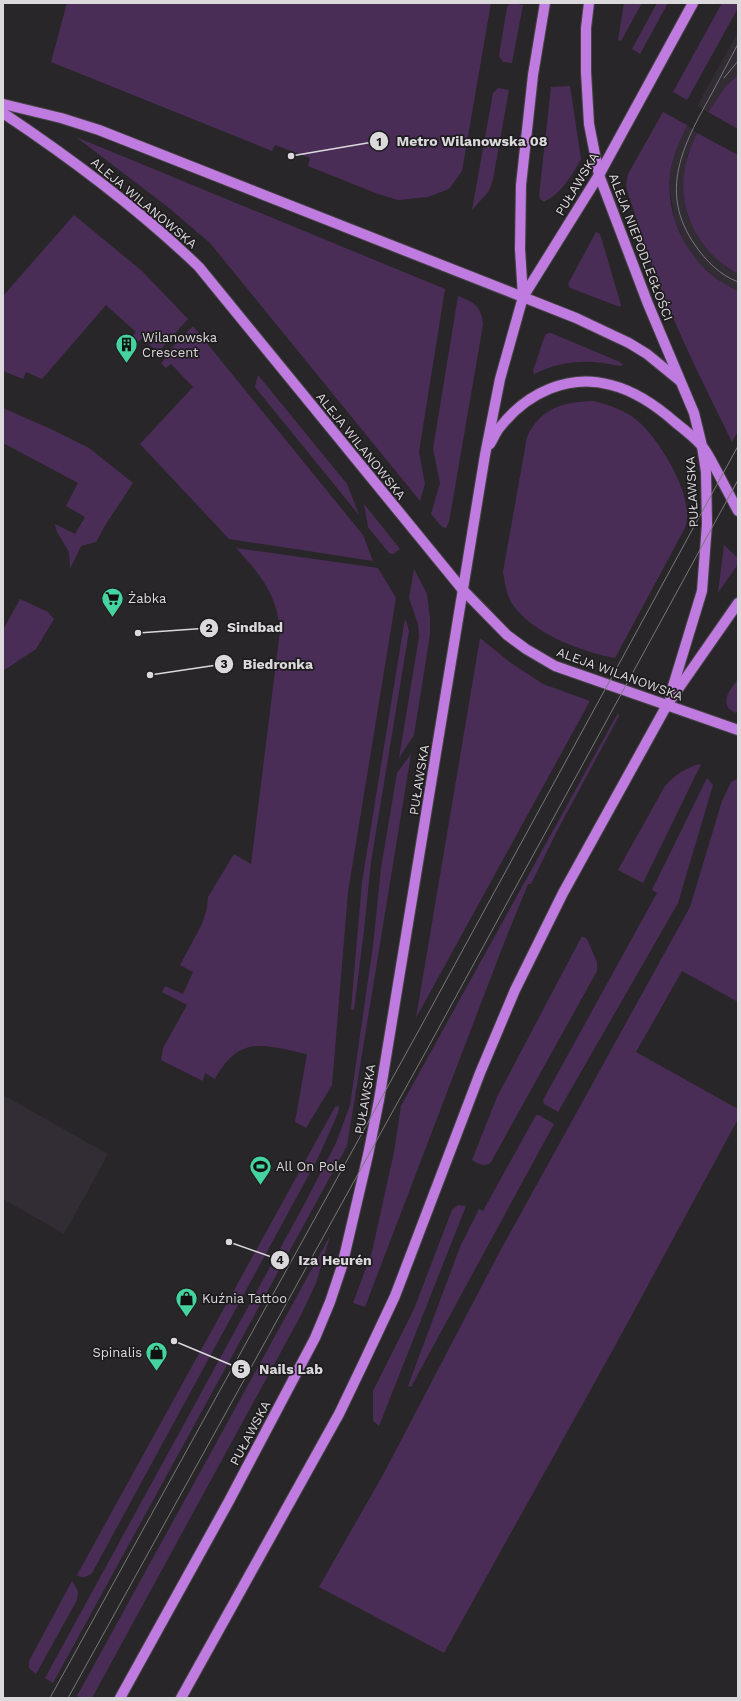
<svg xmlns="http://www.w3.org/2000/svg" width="741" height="1701" viewBox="0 0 741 1701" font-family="'Work Sans',sans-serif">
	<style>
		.built { fill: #322c35 }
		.green { fill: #4a2d57 }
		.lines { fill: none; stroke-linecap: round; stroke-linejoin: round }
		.major-casing { stroke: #454345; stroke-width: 12 }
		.major { stroke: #bf7bdf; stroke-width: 10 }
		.tram { stroke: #797779; stroke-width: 1 }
		.labels { text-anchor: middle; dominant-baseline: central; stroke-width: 3.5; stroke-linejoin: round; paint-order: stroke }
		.street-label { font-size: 13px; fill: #dbd9db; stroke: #1f1c20 }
		.poi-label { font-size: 13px; fill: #dbd9db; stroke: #1f1c20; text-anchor: start }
		.leader { fill: none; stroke: #dbd9db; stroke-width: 1.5 }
		.callout-dot { fill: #dbd9db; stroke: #1f1c20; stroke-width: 1.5 }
		.mark-label { font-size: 12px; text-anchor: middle; font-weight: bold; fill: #111 }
		.callout-label { font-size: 14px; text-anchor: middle; font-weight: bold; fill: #dbd9db; stroke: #1f1c20; stroke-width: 3.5; stroke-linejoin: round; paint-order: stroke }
	</style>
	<rect width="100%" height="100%" fill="#282629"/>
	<g class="built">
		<path d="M738,32v43l-12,11 -18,26 -11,-6z"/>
		<path d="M687,125l10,8 -10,23 38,111 13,7v17l-13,-6 -30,-25 -9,-15 -11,-24 -5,-28v-18l2,-12 7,-21z"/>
		<path d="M3,1095l105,59 -44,80 -61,-35z"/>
	</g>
	<g class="green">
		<path d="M67,3h424l-29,168 -13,18 -21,8 -30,3 -20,-6 -70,-28 2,-8 -35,-13 -3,6 -221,-89z"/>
		<path d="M511,3l12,2 -11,58 -9,-1 -4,-6 8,-49z"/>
		<path d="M624,3h18l-21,38 -3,-1z"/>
		<path d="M657,3h11l-28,51 -8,-5z"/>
		<path d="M722,3h16v5l-51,92 -14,-8z"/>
		<path d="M738,75v54l-30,-17 18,-26z"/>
		<path d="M570,86l11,73c-9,16 -19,34 -37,43l-3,-2 -2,-4 12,-109z"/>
		<path d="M498,88l11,2 -16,89 -4,12 -17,19 21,-117z"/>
		<path d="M663,112l24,13c-6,14 -13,28 -16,43 -9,51 21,103 67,123v140l-6,11c-26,-53 -53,-107 -75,-163 -11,-29 -20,-59 -30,-89l-1,-6 2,-10z"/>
		<path d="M697,133l41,22v119c-42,-23 -65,-71 -50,-118 2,-8 6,-16 9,-23z"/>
		<path d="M76,137l369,152 -26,163 6,32 -5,17 -210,-258 -41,-35z"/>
		<path d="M74,215l68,56 46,48 -30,33 -16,-14 -4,4 -6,-5 4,-5 -30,-27 -64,74 -16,-7 -3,7 -20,-8v-75z"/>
		<path d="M596,232l4,2 21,71 -1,2 -50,-19 -2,-4z"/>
		<path d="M458,296c16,6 24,11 25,29l-34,197 -3,6 -4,-1 -11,-13 9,-31 -7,-34z"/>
		<path d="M193,326l170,209 10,26 -144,-22 -89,-95 53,-57 -22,-23 -5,4 -5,-5 4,-4 -2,-2z"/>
		<path d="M548,333h3l69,29 3,3 -3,1c-33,-7 -56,-6 -86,8l-1,-3 12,-36z"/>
		<path d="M258,375l89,109 12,31 -104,-128z"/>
		<path d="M593,401c17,4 34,10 47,22 21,19 56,76 45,105l-70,130c-33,-6 -85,-25 -104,-56 -5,-9 -6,-20 -8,-30l24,-135c14,-29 35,-35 66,-36z"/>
		<path d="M3,408l50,22 36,18 44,35 -27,41 -10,18 -15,4 -11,23 -1,-17 -12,-20 -2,-8 20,10 10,-17 -19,-11 12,-23 -75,-40z"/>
		<path d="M364,504l36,45 -7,5 -4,-1 -21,-26z"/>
		<path d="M724,545l14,13v6l-20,29z"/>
		<path d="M236,548l142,20 18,30 -48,294 -16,193 -26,43 -11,-6 12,-68c-43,-9 -67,-20 -92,25l-10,-6 -2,8 -42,-21 2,-12 24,-43 -25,-13 3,-6 18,8 10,-22 -13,-7 22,-41 5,-16 1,-11 26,-43 17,10 29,-233c-3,-37 -20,-57 -44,-83z"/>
		<path d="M414,569l13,25 3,24v17l-16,100 -15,23 20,-121 -1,-13 -9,-26z"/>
		<path d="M20,599l28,13 6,7 -18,30 -33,22v-41z"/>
		<path d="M405,618l4,13 -1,6 -37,225 -7,68 -10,80 -3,-1 11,-127z"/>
		<path d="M480,638l31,25 32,21 47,17 -174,317z"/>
		<path d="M738,679v31l-2,3 -7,-4c-7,-11 2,-20 9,-30z"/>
		<path d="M618,713l1,3 -62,115 -26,53h-3l-24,59 -139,364 -12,-4 19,-51 22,-100 7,-46z"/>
		<path d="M411,754l-64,392 -294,537 -8,-5 260,-475 31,-60 14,-38 23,-159 8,-78 16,-95z"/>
		<path d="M701,764l-58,119 -25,-13 47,-84c10,-11 21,-19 36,-22z"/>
		<path d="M707,778l6,7 -35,118 -120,209 -14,-8 -1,-4 114,-207 -5,-3z"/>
		<path d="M737,779h1v223l-56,-31 -46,81 102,57v10l-123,227 -171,307 -125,-66 65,-114 115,-220 191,-346 32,-106 9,-19z"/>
		<path d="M582,936l5,3 10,23v9l-106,191c-6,6 -13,2 -19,-2l25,-63z"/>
		<path d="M338,1106l1,1 -1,6 -20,45 -226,415c-5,4 -9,6 -15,2l258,-468z"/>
		<path d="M536,1115h3l15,9 -143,263 -3,-1 52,-139 19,-38 4,2z"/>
		<path d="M458,1205l8,1 -87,220 -6,-5v-30l41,-82 38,-99z"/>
		<path d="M330,1236l-14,47 -15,32 -209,383h-10l-5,-2z"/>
		<path d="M72,1581l6,10 -1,9 -41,74 -7,-6v-7z"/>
	</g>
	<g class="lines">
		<defs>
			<g id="major">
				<path d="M589,3l-3,25v44l3,52 10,51 49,129 46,109 8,33 4,26 1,52 -5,67 -32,105"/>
				<path d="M3,104l58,14 38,12 477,188 53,25 18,11 33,27"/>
				<path d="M3,113c69,46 136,96 196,154l263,322 45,46 19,14 29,17 183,64"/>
				<path d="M523,297l-3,-48 1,-64 12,-110 12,-72"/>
				<path d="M490,444c4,-6 6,-13 11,-18 26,-33 68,-53 110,-41 24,6 47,22 65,38 9,7 18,14 25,22 4,4 7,10 10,15 9,17 18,34 27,51"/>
				<path d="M120,1698l109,-197 86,-163 15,-36 12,-36 26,-111 11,-55 106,-645 15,-76 23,-82 76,-122 94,-172"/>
				<path d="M181,1698l158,-284 24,-50 32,-68 85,-223 35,-83 48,-97 104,-188 71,-102"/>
			</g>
		</defs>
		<use href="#major" class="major-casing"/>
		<use href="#major" class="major"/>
		<g class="tram">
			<path d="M738,44c-9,17 -18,34 -27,51 -28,50 -53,97 -16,150 11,16 25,30 43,37"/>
			<path d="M724,78l14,-17"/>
			<path d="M50,1698l369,-668 319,-584"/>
			<path d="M68,1698l362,-654 308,-564"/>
		</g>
	</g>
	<defs>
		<symbol id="building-pin" viewBox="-11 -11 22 30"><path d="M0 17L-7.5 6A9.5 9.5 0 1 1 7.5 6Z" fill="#45d49f" stroke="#1f1c20"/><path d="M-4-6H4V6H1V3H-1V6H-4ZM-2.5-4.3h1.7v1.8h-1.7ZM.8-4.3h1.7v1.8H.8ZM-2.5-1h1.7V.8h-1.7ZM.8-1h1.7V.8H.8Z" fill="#111"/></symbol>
		<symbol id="supermarket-pin" viewBox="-11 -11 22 30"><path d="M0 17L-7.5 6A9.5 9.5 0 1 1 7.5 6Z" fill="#45d49f" stroke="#1f1c20"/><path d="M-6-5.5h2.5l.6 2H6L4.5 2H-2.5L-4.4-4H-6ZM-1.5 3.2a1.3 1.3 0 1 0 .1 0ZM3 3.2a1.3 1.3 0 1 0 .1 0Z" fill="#111"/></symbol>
		<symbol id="stadium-pin" viewBox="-11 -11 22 30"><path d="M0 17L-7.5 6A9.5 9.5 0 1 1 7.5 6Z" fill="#45d49f" stroke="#1f1c20"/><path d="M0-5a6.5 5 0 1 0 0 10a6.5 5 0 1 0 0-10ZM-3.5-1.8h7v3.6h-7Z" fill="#111"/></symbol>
		<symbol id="shop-pin" viewBox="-11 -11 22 30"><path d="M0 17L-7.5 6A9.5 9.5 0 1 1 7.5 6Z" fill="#45d49f" stroke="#1f1c20"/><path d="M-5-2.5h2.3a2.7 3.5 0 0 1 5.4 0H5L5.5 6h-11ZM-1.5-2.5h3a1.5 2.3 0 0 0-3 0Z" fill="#111"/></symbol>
	</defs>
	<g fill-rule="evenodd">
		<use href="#building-pin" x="114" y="332" width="25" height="34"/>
		<use href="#supermarket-pin" x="100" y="586" width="25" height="34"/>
		<use href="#stadium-pin" x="248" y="1154" width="25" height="34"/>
		<use href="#shop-pin" x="174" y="1286" width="25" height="34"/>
		<use href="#shop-pin" x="144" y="1340" width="25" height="34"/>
	</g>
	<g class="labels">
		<g class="street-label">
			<text transform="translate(577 184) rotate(-59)">PUŁAWSKA</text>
			<text transform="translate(144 203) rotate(40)">ALEJA WILANOWSKA</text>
			<text transform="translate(641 247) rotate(69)">ALEJA NIEPODLEGŁOŚCI</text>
			<text transform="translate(361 446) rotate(51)">ALEJA WILANOWSKA</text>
			<text transform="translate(692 492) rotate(-93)">PUŁAWSKA</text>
			<text transform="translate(620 674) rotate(20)">ALEJA WILANOWSKA</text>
			<text transform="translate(419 780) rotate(-81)">PUŁAWSKA</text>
			<text transform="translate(365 1099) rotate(-80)">PUŁAWSKA</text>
			<text transform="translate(250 1433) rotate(-62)">PUŁAWSKA</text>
		</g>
		<g class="poi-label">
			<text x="142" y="337">Wilanowska<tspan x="142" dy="15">Crescent</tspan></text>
			<text x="128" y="598">Żabka</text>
			<text x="276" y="1166">All On Pole</text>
			<text x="202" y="1298">Kuźnia Tattoo</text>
			<text x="142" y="1352" text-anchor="end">Spinalis</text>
		</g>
	</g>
	<path class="leader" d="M291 156L379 141M138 633L209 628M150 675L224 664M229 1242L280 1260M174 1341L241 1369"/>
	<g class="callout-dot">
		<circle cx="291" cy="156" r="4"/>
		<circle cx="138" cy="633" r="4"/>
		<circle cx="150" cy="675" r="4"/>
		<circle cx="229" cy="1242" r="4"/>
		<circle cx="174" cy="1341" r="4"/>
		<circle cx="379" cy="141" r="10"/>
		<circle cx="209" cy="628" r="10"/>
		<circle cx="224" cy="664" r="10"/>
		<circle cx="280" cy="1260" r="10"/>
		<circle cx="241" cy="1369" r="10"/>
	</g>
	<g class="mark-label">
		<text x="379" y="146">1</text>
		<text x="209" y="632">2</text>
		<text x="224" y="668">3</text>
		<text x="280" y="1264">4</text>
		<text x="241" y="1373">5</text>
	</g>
	<g class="callout-label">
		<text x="472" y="146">Metro Wilanowska 08</text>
		<text x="255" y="632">Sindbad</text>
		<text x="278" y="669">Biedronka</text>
		<text x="335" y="1265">Iza Heurén</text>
		<text x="291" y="1374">Nails Lab</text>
	</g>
	<rect width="741" height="1701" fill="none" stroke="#dbd9db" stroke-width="8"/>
</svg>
